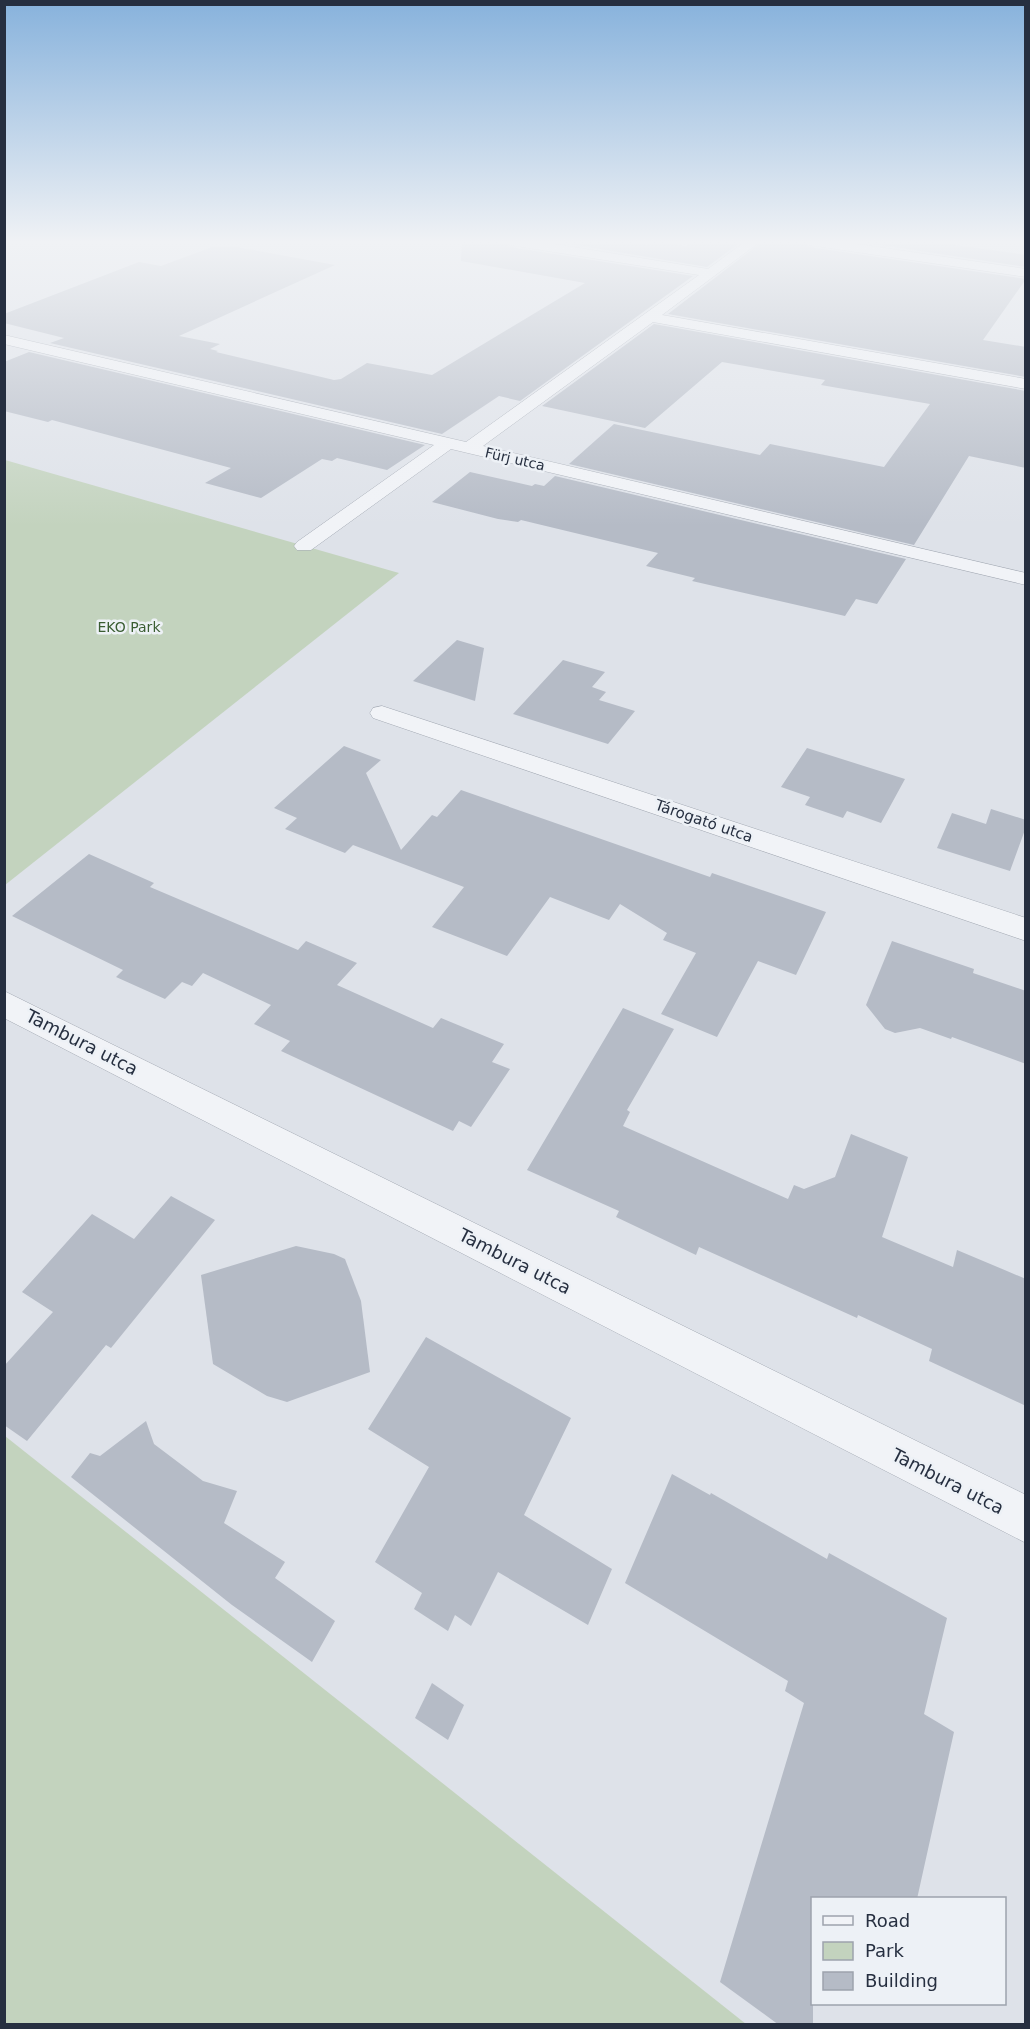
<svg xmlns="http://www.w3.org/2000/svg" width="1030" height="2029" viewBox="0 0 1030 2029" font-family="'DejaVu Sans',sans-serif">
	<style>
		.green { fill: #c3d3be }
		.building { fill: #b5bbc6 }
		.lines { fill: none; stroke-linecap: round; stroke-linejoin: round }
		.minor-casing { stroke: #a3a9b3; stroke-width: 1 }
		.minor { fill: #f1f3f7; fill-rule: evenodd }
		.labels { text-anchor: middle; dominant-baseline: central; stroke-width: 5; stroke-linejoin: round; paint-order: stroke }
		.far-street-label { font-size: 14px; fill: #262f40; stroke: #edf1f6 }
		.far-park-label { font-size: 14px; fill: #3a5d32; stroke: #edf1f6 }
		.street-label { font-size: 15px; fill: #262f40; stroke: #edf1f6 }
		.near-street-label { font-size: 18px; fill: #262f40; stroke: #edf1f6 }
	</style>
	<rect width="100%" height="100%" fill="#dee2e9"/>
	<g class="green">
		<path d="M5,460l394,113 -394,312z"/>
		<path d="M5,1436l741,588h-741z"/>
	</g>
	<g class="building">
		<path d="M462,241h40l8,6 183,29 -173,125 -21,-5 -57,38 -392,-91 14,-5 -60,-15v-9l135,-52 22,4 51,-19 19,-1 104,19 -156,71 41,8 -10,5 8,2 -2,1 118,28 7,-1 26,-16 65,12 153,-92 -124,-22z"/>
		<path d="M553,241h74l20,4 8,-4 31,5 7,-4 49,-1 -35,26z"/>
		<path d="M763,241h38l8,6 217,32 -43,61 43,7v30l-358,-63z"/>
		<path d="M855,241h72l99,14v12z"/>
		<path d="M654,324l372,67v77l-57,-12 -55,89 -345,-81 45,-40 146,31 10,-11 114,23 46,-63 -109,-19 4,-5 -103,-18 -77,66 -103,-22z"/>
		<path d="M29,352l396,93 -38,25 -50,-12 -5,3 -10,-2 -61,39 -56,-15 26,-15 -179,-48 -4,2 -44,-11v-49z"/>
		<path d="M470,472l62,14 3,-2 9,2 11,-10 351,83 -29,45 -21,-5 -11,17 -153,-35 3,-3 -49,-12 12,-13 -137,-33 -3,2 -20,-3 -66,-17z"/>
		<path d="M457,640l27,8 -9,53 -62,-20z"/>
		<path d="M563,660l42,12 -13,15 14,5 -7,8 36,11 -27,33 -95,-30z"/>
		<path d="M344,746l37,14 -15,13 35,77 31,-35 5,2 24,-27 249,87 2,-4 114,39 -30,63 -38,-14 -41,76 -56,-23 35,-61 -33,-13 4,-7 -47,-29 -11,16 -59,-23 -43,59 -75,-29 32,-40 -111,-42 -8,8 -60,-24 12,-11 -23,-10z"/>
		<path d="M807,748l98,31 -24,44 -34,-12 -4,7 -38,-13 5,-8 -29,-10z"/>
		<path d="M991,809l35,11v7l-16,44 -73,-23 15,-35 34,11z"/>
		<path d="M89,854l65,29 -4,4 148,63 8,-9 51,22 -20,22 96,43 8,-10 63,26 -12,18 18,7 -39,58 -12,-6 -6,10 -172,-80 9,-10 -36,-17 17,-19 -68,-32 -11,13 -10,-4 -17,17 -49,-22 7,-7 -111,-54z"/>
		<path d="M892,941l82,28 -1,4 53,18v73l-74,-27 -1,2 -31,-11 -25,5 -10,-4 -19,-24z"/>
		<path d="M623,1008l51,21 -47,81 3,2 -7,14 165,73 6,-14 10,4 31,-12 16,-43 57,23 -26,80 71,30 4,-17 69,29v127l-97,-45 3,-12 -74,-34 -1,3 -158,-71 -3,8 -80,-38 3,-6 -92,-41z"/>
		<path d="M171,1196l44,24 -104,128 -5,-3 -79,96 -23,-16v-59l49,-54 -31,-20 70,-78 42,25z"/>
		<path d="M296,1246l38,8 11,5 16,42 9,71 -83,30 -20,-6 -54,-32 -12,-89z"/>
		<path d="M426,1337l145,81 -47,97 88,54 -24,56 -90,-53 -27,54 -16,-11 -7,16 -34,-22 8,-16 -47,-31 54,-95 -61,-38z"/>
		<path d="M146,1421l8,23 49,37 34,10 -13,32 61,39 -10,16 60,43 -23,41 -80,-57 -161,-128 19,-24 10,3z"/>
		<path d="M672,1474l38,21 1,-2 116,66 2,-6 118,65 -23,96 30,18 -37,167h-104v126h-34l-59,-43 84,-279 -19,-12 3,-10 -163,-98z"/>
		<path d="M432,1683l32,22 -16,35 -33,-22z"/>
	</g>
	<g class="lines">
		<defs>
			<g id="minor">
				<path d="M504,241h32l172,28 38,-28h15l-99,74 364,64v10l-373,-67 -170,124 543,127v12l-575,-136 -140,101h-14l-3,-4 3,-4 137,-97 -430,-101v-9l462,107 233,-167 -189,-30z"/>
				<path d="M803,241h34l189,28v8l-217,-32z"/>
				<path d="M382,706l644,212v23l-653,-223 -3,-5 3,-5z"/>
				<path d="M4,991l1022,504v48l-1022,-525z"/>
			</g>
		</defs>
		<use href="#minor" class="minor-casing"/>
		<use href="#minor" class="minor"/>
	</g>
	<linearGradient id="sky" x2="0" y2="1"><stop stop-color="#87b2dc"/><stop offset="0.46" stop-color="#f0f2f5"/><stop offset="1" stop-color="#f0f2f5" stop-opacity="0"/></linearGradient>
	<rect width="1030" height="526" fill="url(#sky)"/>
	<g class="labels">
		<g class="far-street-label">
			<text transform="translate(515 459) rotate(13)">Fürj utca</text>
		</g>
		<g class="far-park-label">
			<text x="129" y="627">EKO Park</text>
		</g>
		<g class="street-label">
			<text transform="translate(704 821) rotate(19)">Tárogató utca</text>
		</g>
		<g class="near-street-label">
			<text transform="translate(82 1042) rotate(27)">Tambura utca</text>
			<text transform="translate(515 1261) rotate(27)">Tambura utca</text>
			<text transform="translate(948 1481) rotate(27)">Tambura utca</text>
		</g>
	</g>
	<rect width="1030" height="2029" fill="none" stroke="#262f40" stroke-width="12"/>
	<rect x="811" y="1897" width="195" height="108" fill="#edf1f6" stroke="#9da3ad" stroke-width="1.5"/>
	<rect x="823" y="1916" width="30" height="9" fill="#f1f3f7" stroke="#9da3ad" stroke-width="1.5"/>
	<text x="865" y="1927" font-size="18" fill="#262f40">Road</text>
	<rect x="823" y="1942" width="30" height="18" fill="#c3d3be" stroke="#9da3ad" stroke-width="1.5"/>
	<text x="865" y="1957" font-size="18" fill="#262f40">Park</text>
	<rect x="823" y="1972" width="30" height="18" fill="#b5bbc6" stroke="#9da3ad" stroke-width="1.5"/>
	<text x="865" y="1987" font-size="18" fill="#262f40">Building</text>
</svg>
